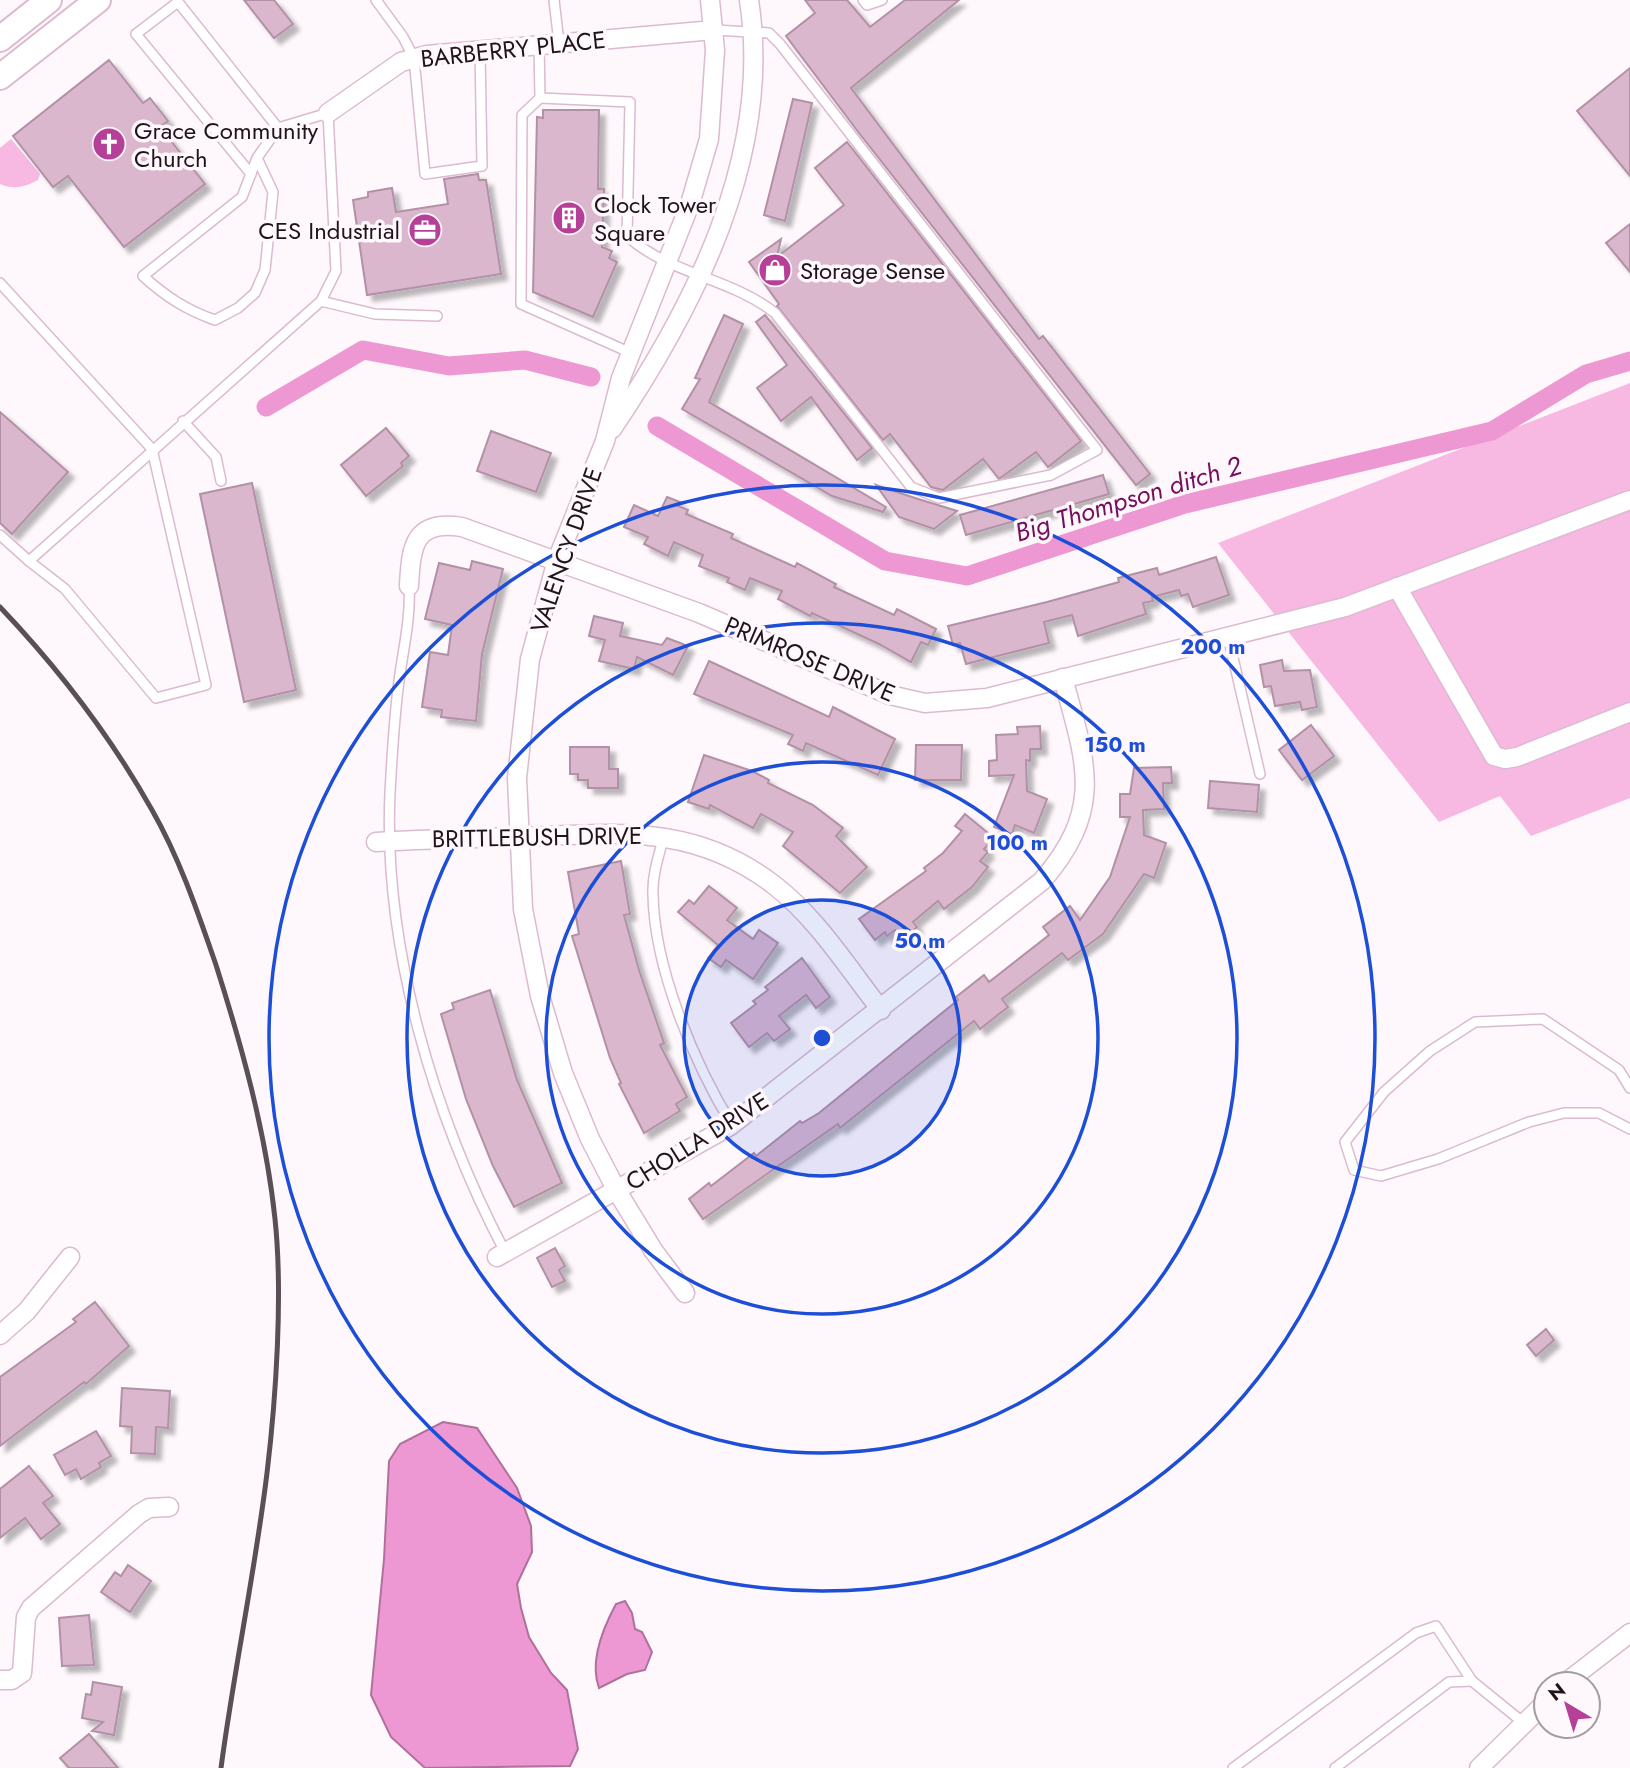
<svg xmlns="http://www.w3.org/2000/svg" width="1630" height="1768" viewBox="0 0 1630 1768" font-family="Jost,sans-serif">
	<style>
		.green { fill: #f7b9e2 }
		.water { fill: #ed98d2; stroke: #b0709b; stroke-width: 2 }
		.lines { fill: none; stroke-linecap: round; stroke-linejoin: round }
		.canal { stroke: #ed98d2; stroke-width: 19 }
		.building { fill: #dab7cd; stroke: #b291a6; stroke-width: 2; filter: url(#shadow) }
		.service-casing { stroke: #dcbad0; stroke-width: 12 }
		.minor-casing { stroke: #dcbad0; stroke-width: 21 }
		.secondary-casing { stroke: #dcbad0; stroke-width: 28 }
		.service { stroke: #fff; stroke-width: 9 }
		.minor { stroke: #fff; stroke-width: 18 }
		.secondary { stroke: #fff; stroke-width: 24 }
		.rail { stroke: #5a4f56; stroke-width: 5 }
		.ring { fill: none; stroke: #1d4ed8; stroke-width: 3.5 }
		.labels { text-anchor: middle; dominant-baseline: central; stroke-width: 7; stroke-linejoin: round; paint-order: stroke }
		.street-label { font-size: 24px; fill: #20141c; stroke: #fef7fb }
		.poi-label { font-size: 24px; fill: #20141c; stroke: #fef7fb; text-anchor: start }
		.water-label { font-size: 26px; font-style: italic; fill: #74105d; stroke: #fef7fb }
		.centre { fill: #1d4ed8; stroke: #fef7fb; stroke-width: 3.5 }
		.ring-label { font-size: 21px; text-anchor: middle; font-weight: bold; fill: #1d4ed8; stroke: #fef7fb; stroke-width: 7; stroke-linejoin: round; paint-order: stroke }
	</style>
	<defs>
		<filter id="shadow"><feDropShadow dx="6" dy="6" stdDeviation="2" flood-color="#0004"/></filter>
	</defs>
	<rect width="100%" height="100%" fill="#fef7fb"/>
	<g class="green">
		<path d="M11,139l29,35 -2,6c-13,7 -24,10 -38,4v-36z"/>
		<path d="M1630,383v415l-99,38 -31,-40 -61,26 -221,-279z"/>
	</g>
	<g class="water">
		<path d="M443,1422l34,6 40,60 14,38 1,26 -15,32 4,24 8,29 22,36 16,17 11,59 -8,17 -145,2 -34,-31 -20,-42 13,-136 5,-98 11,-17z"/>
		<path d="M625,1601l7,12 3,16 7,3 10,20 -7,18 -18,4 -28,14c-10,-27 4,-60 17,-84z"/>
	</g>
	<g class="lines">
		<g class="canal">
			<path d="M266,407l97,-57 86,16 76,-6 66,17"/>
			<path d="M657,426l228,135 82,15 218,-72 307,-73 94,-57 44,-13"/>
		</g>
	</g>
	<g class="building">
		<path d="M244,0h30l19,24 -19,14z"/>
		<path d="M805,0h42l23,27 35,-27h54l-108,88 188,251 4,-3 107,138 -14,11 -277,-352 -73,-97 29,-23z"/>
		<path d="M109,60l34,43 7,-5 18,23 -8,6 45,57 -81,63 -56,-71 -15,11 -40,-51z"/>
		<path d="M1630,68v108l-53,-65z"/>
		<path d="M793,99l19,4 -27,118 -21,-6z"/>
		<path d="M543,110h56l-1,79h6l-2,58 10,4 -3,7 8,4 -24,55 -60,-25 4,-175 6,1z"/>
		<path d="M847,142l234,299 -33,26 -12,-15 -37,27 -16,-20 -40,31 -12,-3 -41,-53 -7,6 -106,-134 2,-2 -30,-42 32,-23 -4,18 67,-52 -29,-37z"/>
		<path d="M478,174l1,6h7l15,94 -134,21 -14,-95 15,-3v-5l24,-4 4,24 52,-8 -4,-25z"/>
		<path d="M1630,224v48l-24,-29z"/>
		<path d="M724,315l19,9 -34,78 177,105 -3,5 -51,-16 -150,-87 18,-30 -5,-1z"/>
		<path d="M765,315l107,133 -15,12 -46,-63 -30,24 -24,-33 30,-23 -31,-43z"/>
		<path d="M0,412l68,60 -56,62 -12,-11z"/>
		<path d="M386,428l23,28 -8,7 2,3 -37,30 -25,-31z"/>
		<path d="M491,431l60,22 -15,39 -59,-21z"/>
		<path d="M1103,475l6,19 -143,41 -6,-20z"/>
		<path d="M252,483l44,207 -52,12 -44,-208z"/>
		<path d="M876,485l39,13 42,13 -23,18 -35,-12z"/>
		<path d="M667,497l13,5 -2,4 10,4 -2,4 47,20 -2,4 64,29 2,-4 39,21 -2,3 60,28 3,-6 39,20 -8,16 -7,-3 -10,20 -32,-18 -67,-31 -2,3 -32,-17 4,-8 -32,-13 -5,12 -18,-8 2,-4 -30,-12 4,-11 -29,-13 -6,14 -24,-12 4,-7 -24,-10 10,-22 24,11z"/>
		<path d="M1216,557l13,38 -36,12 -5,-13 -7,2 -2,-6 -27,7 1,4 -10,2 3,11 -68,22 -6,-21 -28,7 5,21 -83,21 -6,-21 -7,2 -5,-19 99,-24 72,-20 -1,-4 39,-10 2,7z"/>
		<path d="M472,561l31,8 -21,85 -6,67 -35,-4 1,-7 -20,-3 8,-55 18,3 4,-30 -27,-6 14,-56 31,7z"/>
		<path d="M594,616l29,7 -3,13 42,9 5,-7 21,8 -15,29 -36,-18 -3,12 -35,-8 6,-21 -16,-4z"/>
		<path d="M1282,660l2,11 26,-1 7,37 -15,3 -2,-8 -25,4 -4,-20 -7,1 -4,-22z"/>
		<path d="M709,661l120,56 4,-10 62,32 -17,36 -72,-32 -3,8 -15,-7 5,-9 -99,-41z"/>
		<path d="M1311,725l23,31 -32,24 -23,-30z"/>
		<path d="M1040,726l1,23h-11v12l-4,-1 1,31 20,8 -13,34 -19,-8 -3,9 -18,-7 20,-52 -25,1v-15l8,-1 -1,-25 22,-1 -1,-7z"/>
		<path d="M916,745h46l-1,35h-46z"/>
		<path d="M570,747h39v22h9v19h-30v-8h-10v-6h-8z"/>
		<path d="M704,755l48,16 17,9 -1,3 45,22 30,23 -7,8 31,31 -27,26 -57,-47 10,-14 -32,-18 -8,14 -43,-23 -1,4 -21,-7z"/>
		<path d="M1171,767l1,16h-9l1,26 -21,1 1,25 22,8 -12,35 -10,-4 -41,60 -35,26 -6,-7 -60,46 6,8 -28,22 -6,-8 -134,107 -2,-4 -135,95 -14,-20 20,-16 2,3 43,-33 2,3 44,-35 2,2 17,-10 139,-113 -2,-3 28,-22 5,7 60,-47 -6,-8 27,-21 10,14 30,-43 20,-60h-10v-23h10l4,-26z"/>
		<path d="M1210,781l49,4 -2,27 -49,-4z"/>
		<path d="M965,814l29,24 -10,11 4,3 -8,9 8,6 -16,20 -28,22 -6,-8 -25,21 4,5 -14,12 -8,-9 -8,6 -2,-4 -10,8 -16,-21 67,-48 -2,-3 19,-15 19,-22 -7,-5z"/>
		<path d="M621,861l9,53 -6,1 15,55 25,73 -4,2 27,52 -11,7 4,7 -36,22 -25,-49 2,-1 -11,-25 -38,-122 7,-2 -11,-62z"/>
		<path d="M709,886l28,22 -10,12 26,19 6,-9 19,13 -25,36 -27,-19 -5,7 -13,-9 10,-13 -40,-33 11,-12 5,4z"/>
		<path d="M802,958l28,39 -14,11 -10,-13 -27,21 11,13 -16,12 -7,-8 -18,14 -18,-24 25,-19 -3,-3 15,-11 -3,-3z"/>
		<path d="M490,990l27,90 45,103 -48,24 -21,-41 -27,-67 -25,-85 13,-5 -2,-6z"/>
		<path d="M555,1248l10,18 -6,4 6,11 -13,6 -15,-29z"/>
		<path d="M95,1302l34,44 -43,38 -2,-2 -84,64v-69l76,-55 -3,-3z"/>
		<path d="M1546,1329l8,11 -18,16 -9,-11z"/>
		<path d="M122,1388l48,3 -2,37 -12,-1 -1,27 -24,-1 1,-26 -12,-1z"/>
		<path d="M96,1431l15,25 -12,7 2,4 -20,12 -5,-10 -11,6 -11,-20z"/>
		<path d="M29,1466l24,30 -10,7 17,21 -19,15 -16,-21 -25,20v-49z"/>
		<path d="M128,1565l23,16 -21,31 -29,-20 14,-20 6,4z"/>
		<path d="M89,1615l5,50 -32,1 -3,-48z"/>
		<path d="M93,1682l29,5 -8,48 -22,-4 11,-9 -21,-4 4,-24 5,1z"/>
		<path d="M89,1734l29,34h-49l-9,-10z"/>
	</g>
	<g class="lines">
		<defs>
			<g id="service">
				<path d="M376,0l27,37 11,21 11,116 57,-8 -2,-116"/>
				<path d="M554,0l5,43"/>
				<path d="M863,0l4,5 15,-5"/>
				<path d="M539,45l1,53 -18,17 -1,189 110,49"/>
				<path d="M540,98l90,4 -3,134c42,38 104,42 148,77l136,174 28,11 112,-23 46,-25 -317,-406 -11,-11 -55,-3"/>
				<path d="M251,174l-115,-140 42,-32 100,126"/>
				<path d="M0,283l152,166 54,236 -50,13 -91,-109 -36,-28"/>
				<path d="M321,301l54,13 62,2"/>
				<path d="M183,421l33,36 5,24"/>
				<path d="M0,535l29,26 292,-260 15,-30 -8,-158 -50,15 -21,30 -15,39 -99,79c22,20 43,34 72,44l23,-12 17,-15 10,-23 8,-78 -16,-34"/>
				<path d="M409,586c2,32 -6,64 -10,95 -5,37 -7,74 -9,112 -7,154 44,324 115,459"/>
				<path d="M1228,636l32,138"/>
				<path d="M664,836c-5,19 -12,39 -11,58 1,74 41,169 79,231"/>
				<path d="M1630,1088l-11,-18 -76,-51 -68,3 -45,29 -46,41 -39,50 9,28 27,6 57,-17 91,-37 35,-9h35l31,16"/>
				<path d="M1233,1768l183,-135 20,-7 36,55 53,43"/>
				<path d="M1335,1768l114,-86 23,-1"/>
			</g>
			<g id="minor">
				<path d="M328,113l73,-51 26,-7 287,-25"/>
				<path d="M612,429c83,-123 161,-275 137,-429"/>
				<path d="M409,586c2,-40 5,-67 53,-59l237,86 191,82 35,8 62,-5 358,-91 285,-107"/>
				<path d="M1397,587l97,169 11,3 12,-2 113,-45"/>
				<path d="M376,842c48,-3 96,-4 144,-5 94,-3 172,-15 254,48 43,33 74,83 107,125"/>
				<path d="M497,1257l233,-131 312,-245c63,-73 44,-118 21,-203"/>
				<path d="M685,1293l-32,-43 -36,-59 -27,-52 -27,-66 -23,-77 -17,-87 -6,-131 13,-119 27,-99 48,-119 16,-63 69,-174 19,-65 6,-89 -5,-50"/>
				<path d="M0,1335l27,-24 43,-54"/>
				<path d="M0,1680h12l10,-7 4,-56 5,-9 108,-94 10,-6 20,-1"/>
				<path d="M1564,1684l66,-51"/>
				<path d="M1479,1768l67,-66"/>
			</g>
			<g id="secondary">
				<path d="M0,39l49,-39"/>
				<path d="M0,77l98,-77"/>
			</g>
		</defs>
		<use href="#service" class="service-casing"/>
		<use href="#minor" class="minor-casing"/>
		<use href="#secondary" class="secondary-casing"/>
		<use href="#service" class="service"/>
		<use href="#minor" class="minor"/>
		<use href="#secondary" class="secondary"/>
		<path class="rail" d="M0,607c58,61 111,130 152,203 28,49 46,103 64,155 26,82 50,168 59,254 8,75 1,179 -8,254 -12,99 -33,197 -46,295"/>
	</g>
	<circle cx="822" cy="1038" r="138" fill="#1d4ed8" fill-opacity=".12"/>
	<g class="ring">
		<circle cx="822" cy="1038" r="138"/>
		<circle cx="822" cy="1038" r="276"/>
		<circle cx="822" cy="1038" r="415"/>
		<circle cx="822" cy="1038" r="553"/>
	</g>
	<defs>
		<symbol id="church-disc" viewBox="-11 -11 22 22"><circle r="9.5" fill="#b64097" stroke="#fef7fb"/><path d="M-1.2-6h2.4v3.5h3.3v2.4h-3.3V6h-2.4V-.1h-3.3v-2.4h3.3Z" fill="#fff"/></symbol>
		<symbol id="building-disc" viewBox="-11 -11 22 22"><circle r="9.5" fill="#b64097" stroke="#fef7fb"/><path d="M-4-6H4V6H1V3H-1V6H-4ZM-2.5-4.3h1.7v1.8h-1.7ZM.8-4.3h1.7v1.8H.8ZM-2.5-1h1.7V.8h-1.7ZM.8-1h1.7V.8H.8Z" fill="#fff"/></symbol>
		<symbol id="office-disc" viewBox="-11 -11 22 22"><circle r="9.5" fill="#b64097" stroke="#fef7fb"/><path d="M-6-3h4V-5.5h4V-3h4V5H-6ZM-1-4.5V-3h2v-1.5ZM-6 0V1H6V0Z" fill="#fff"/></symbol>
		<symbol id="shop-disc" viewBox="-11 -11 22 22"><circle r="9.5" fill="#b64097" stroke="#fef7fb"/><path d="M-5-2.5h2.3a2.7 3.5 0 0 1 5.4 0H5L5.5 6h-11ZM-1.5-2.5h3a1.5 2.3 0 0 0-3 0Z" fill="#fff"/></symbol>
	</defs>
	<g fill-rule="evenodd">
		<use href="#church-disc" x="90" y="125" width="38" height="38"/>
		<use href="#building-disc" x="550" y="199" width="38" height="38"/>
		<use href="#office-disc" x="406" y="211" width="38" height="38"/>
		<use href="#shop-disc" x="756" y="251" width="38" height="38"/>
	</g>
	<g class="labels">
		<g class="street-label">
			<text transform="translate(513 49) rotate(-6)">BARBERRY PLACE</text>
			<text transform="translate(566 550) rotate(-71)">VALENCY DRIVE</text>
			<text transform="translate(810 659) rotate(23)">PRIMROSE DRIVE</text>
			<text transform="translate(537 837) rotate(-1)">BRITTLEBUSH DRIVE</text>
			<text transform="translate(697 1141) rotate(-32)">CHOLLA DRIVE</text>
		</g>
		<g class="poi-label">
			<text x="134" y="130">Grace Community<tspan x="134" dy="28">Church</tspan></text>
			<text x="594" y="204">Clock Tower<tspan x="594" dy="28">Square</tspan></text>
			<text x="400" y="230" text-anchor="end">CES Industrial</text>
			<text x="800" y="270">Storage Sense</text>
		</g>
		<g class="water-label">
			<text transform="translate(1128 499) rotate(-17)">Big Thompson ditch 2</text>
		</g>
	</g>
	<circle cx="822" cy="1038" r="10" class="centre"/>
	<g class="ring-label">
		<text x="1213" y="654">200 m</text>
		<text x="1115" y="752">150 m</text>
		<text x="1017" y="850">100 m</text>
		<text x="920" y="948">50 m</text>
	</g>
	<g transform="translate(1567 1705) rotate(322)"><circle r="33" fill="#fef7fb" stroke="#a59ca2" stroke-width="2"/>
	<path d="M0-5L12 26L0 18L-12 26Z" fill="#b64097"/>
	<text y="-10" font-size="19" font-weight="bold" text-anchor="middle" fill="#20141c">N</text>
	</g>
</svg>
